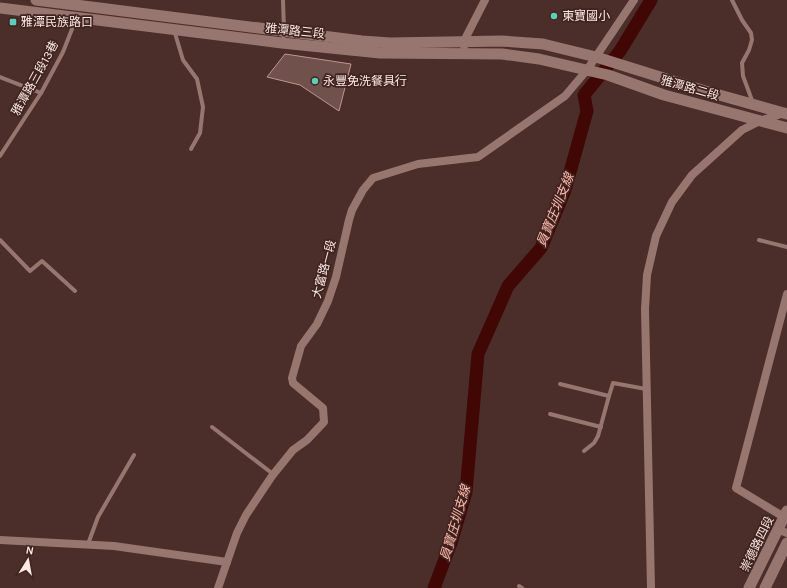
<svg xmlns="http://www.w3.org/2000/svg" width="787" height="588" viewBox="0 0 787 588" font-family="Karla,'Noto Sans TC',sans-serif">
	<style>
		.lines { fill: none; stroke-linecap: round; stroke-linejoin: round }
		.river { stroke: #410705; stroke-width: 13 }
		.building { fill: #71514c; stroke: #bc9792 }
		.lane { stroke: #987670; stroke-width: 4 }
		.street { stroke: #987670; stroke-width: 8 }
		.secondary { stroke: #987670; stroke-width: 11 }
		.poi-dot { fill: #5eceb8; stroke: #402420; stroke-width: 1.5 }
		.labels { text-anchor: middle; dominant-baseline: central; stroke-width: 3.5; stroke-linejoin: round; paint-order: stroke }
		.poi-label { font-size: 12px; fill: #fce8e5; stroke: #402420; text-anchor: start }
		.street-label { font-size: 12px; fill: #fce8e5; stroke: #402420 }
		.water-label { font-size: 13px; font-style: italic; fill: #ffb9ae; stroke: #402420 }
	</style>
	<rect width="100%" height="100%" fill="#4b2e29"/>
	<g class="lines">
		<path class="river" d="M434,588l17,-45 15,-51 12,-138 30,-68 33,-38 24,-58 22,-79 -3,-16 36,-44 31,-51"/>
	</g>
	<path class="building" d="M285,54l66,10 -12,47 -39,-26 -33,-8z"/>
	<g class="lines">
		<g class="lane">
			<path d="M732,0l10,20 9,13 1,7 -3,10 -7,13 1,13 10,27"/>
			<path d="M174,30l9,30 14,19 6,28 -3,26 -9,16"/>
			<path d="M283,43l1,-12 -1,-31"/>
			<path d="M0,77l41,16"/>
			<path d="M0,156l41,-63 22,-41 13,-33"/>
			<path d="M0,240l30,31 12,-10 33,30"/>
			<path d="M759,240l28,7"/>
			<path d="M560,384l49,12 4,-13 33,6"/>
			<path d="M550,414l51,13"/>
			<path d="M212,427l61,47"/>
			<path d="M584,451l10,-8 4,-7 11,-40"/>
			<path d="M88,544l10,-27 36,-62"/>
			<path d="M519,586l3,2"/>
		</g>
		<g class="street">
			<path d="M464,46v-5l21,-41"/>
			<path d="M784,517l-48,-29 51,-194"/>
			<path d="M777,529l10,4"/>
			<path d="M0,540l114,6 113,16"/>
			<path d="M218,588l19,-55 9,-18 26,-39 21,-26 14,-10 17,-18 -1,-14 -30,-25 -1,-5 9,-32 16,-22 11,-23 8,-24 13,-57 3,-10 11,-20 10,-12 45,-14 60,-7 87,-61 22,-26 47,-70"/>
			<path d="M651,588l-6,-279 2,-34 9,-39 16,-34 20,-27 50,-45 18,-9 24,-8"/>
		</g>
		<g class="secondary">
			<path d="M36,0l326,41 28,2 112,-2 41,3 53,13 109,34 82,23"/>
			<path d="M0,8l282,35 98,10 122,1 37,5 69,16 56,20 123,33"/>
			<path d="M749,588l38,-77"/>
			<path d="M765,588l22,-45"/>
		</g>
	</g>
	<g class="poi-dot">
		<circle cx="554" cy="16" r="4"/>
		<rect x="9" y="18" width="8" height="8" rx="2"/>
		<circle cx="315" cy="81" r="4"/>
	</g>
	<g class="labels">
		<g class="poi-label">
			<text x="562" y="16">東寶國小</text>
			<text x="21" y="22">雅潭民族路口</text>
			<text x="323" y="81">永豐免洗餐具行</text>
		</g>
		<g class="street-label">
			<text transform="translate(295 31) rotate(6)">雅潭路三段</text>
			<text transform="translate(35 78) rotate(-61)">雅潭路三段13巷</text>
			<text transform="translate(690 88) rotate(16)">雅潭路二段</text>
			<text transform="translate(324 269) rotate(-75)">大富路一段</text>
			<text transform="translate(757 544) rotate(-64)">崇德路四段</text>
		</g>
		<g class="water-label">
			<text transform="translate(555 210) rotate(-68)">員寶庄圳支線</text>
			<text transform="translate(455 523) rotate(-74)">員寶庄圳支線</text>
		</g>
	</g>
	<g transform="translate(28 560) rotate(11)" stroke="#402420" stroke-width="3" paint-order="stroke">
	<path d="M0-3L7 15L0 10L-7 15Z" fill="#fce8e5"/>
	<text y="-6" font-size="11" font-weight="bold" text-anchor="middle" fill="#fce8e5">N</text>
	</g>
</svg>
